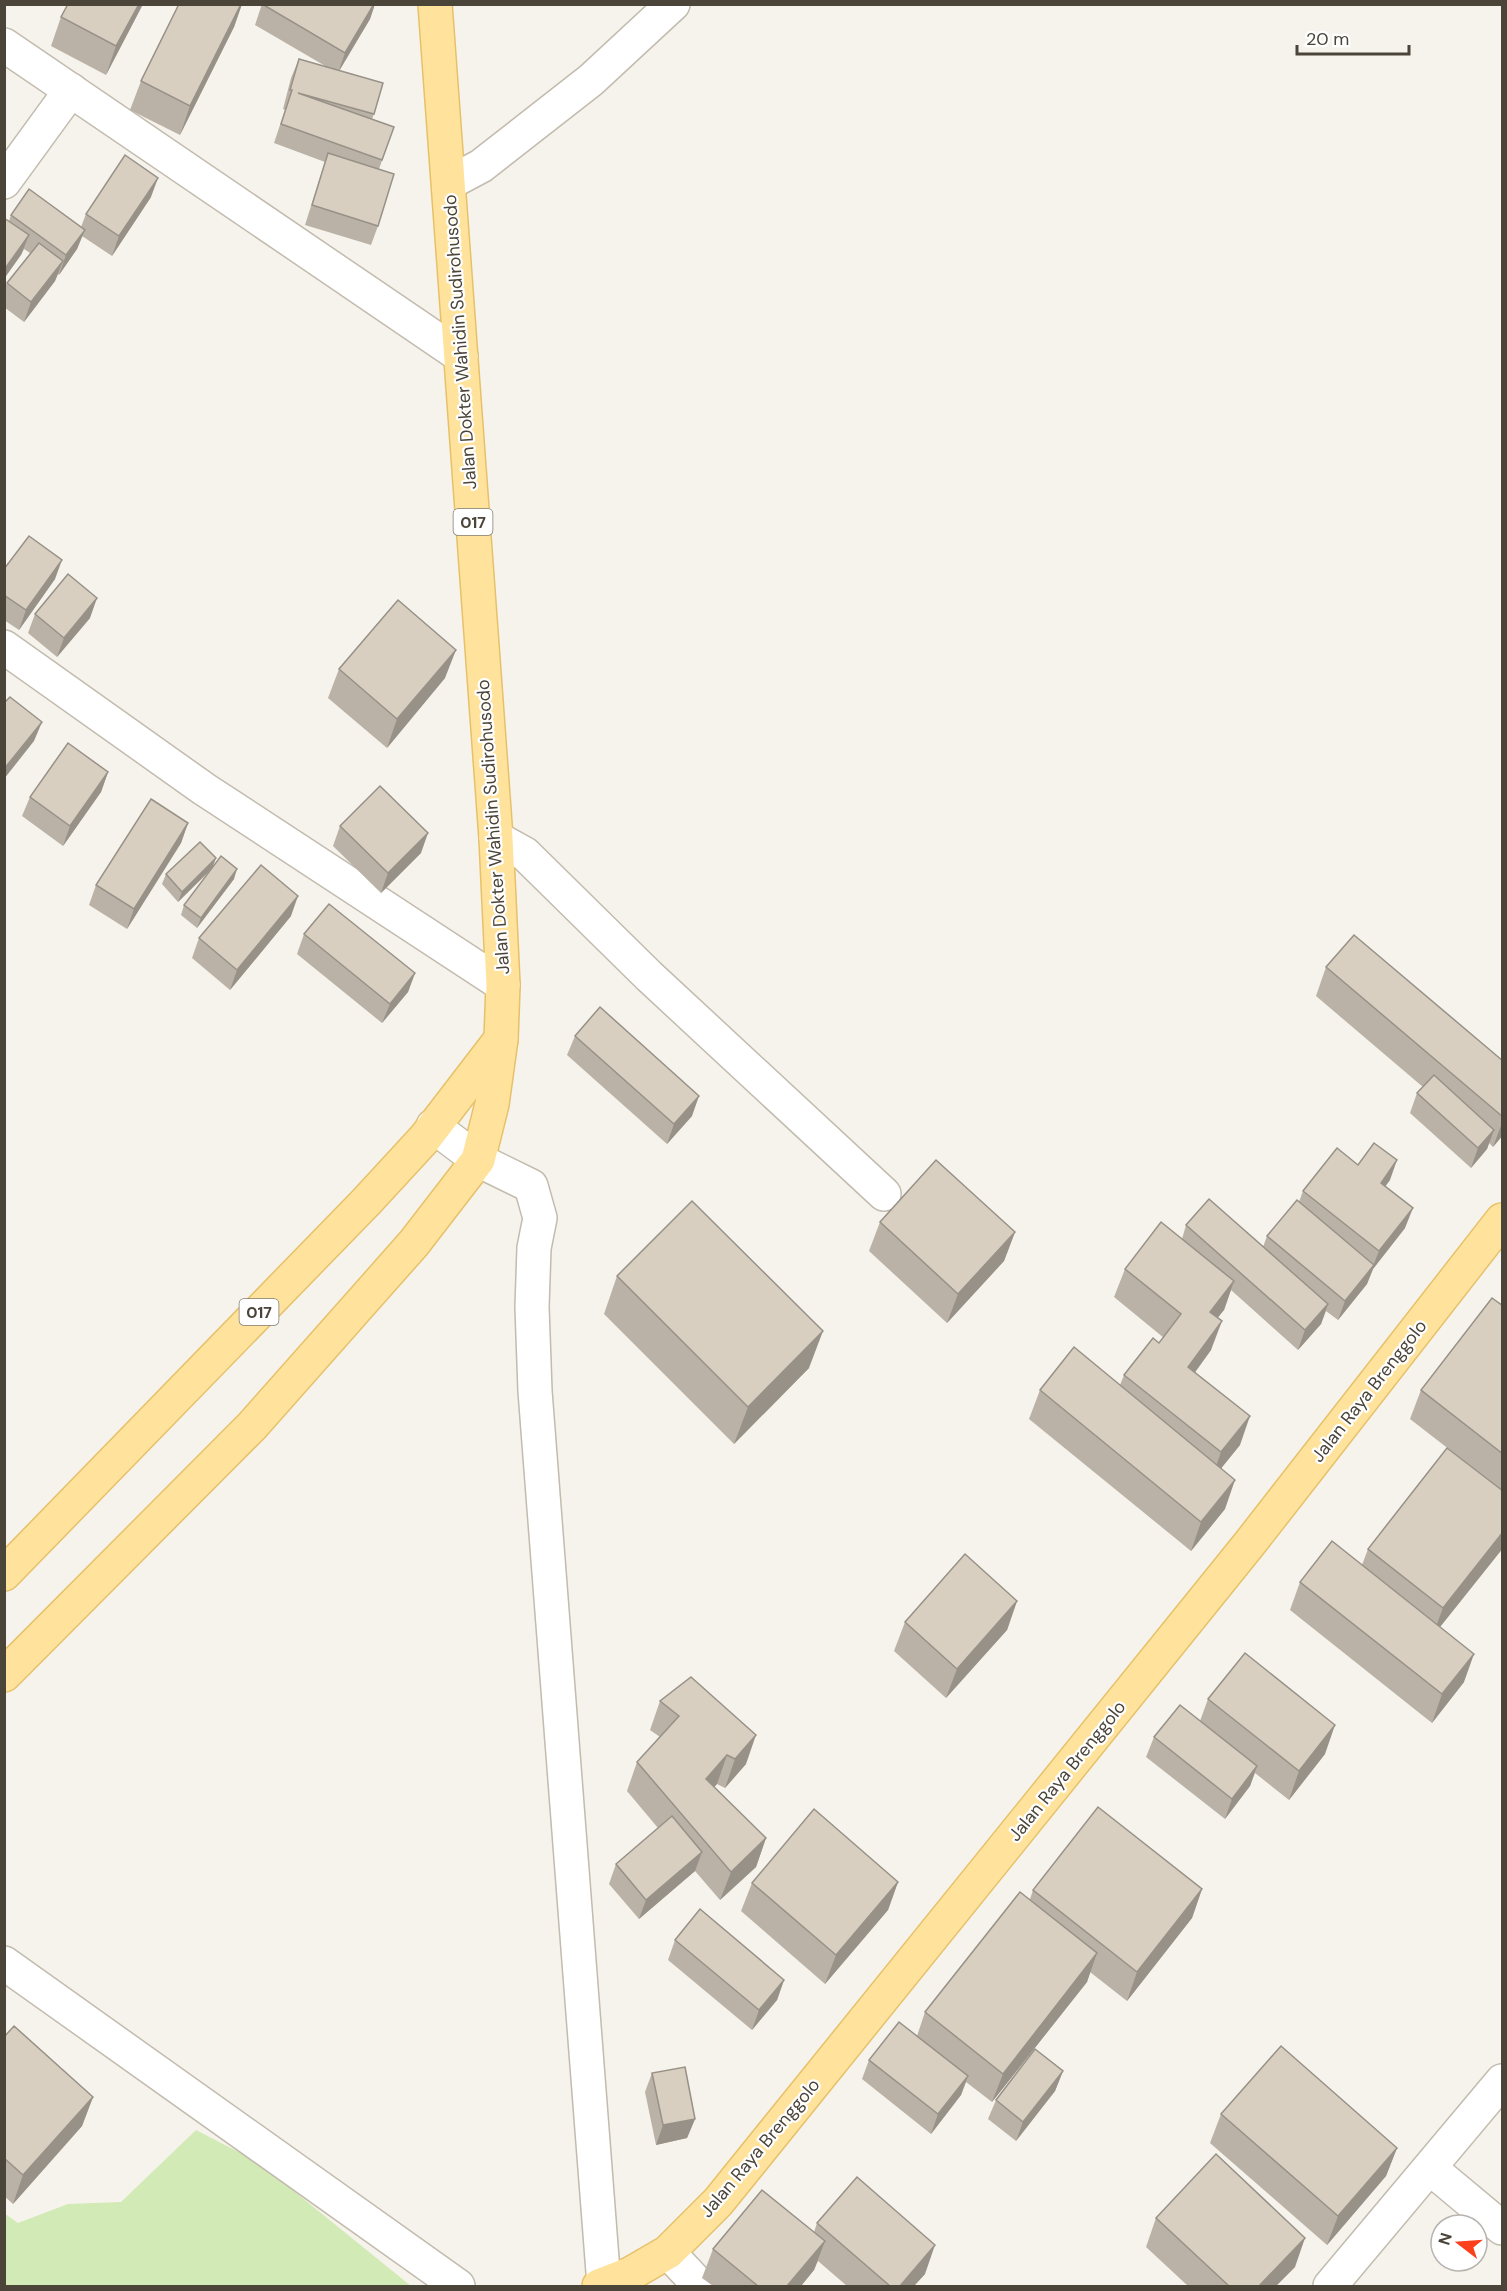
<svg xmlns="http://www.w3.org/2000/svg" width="1507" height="2291" viewBox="0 0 1507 2291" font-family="'DM Sans',sans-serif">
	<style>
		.green { fill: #d2eab5 }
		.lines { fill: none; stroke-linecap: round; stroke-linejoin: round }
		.minor-casing { stroke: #c2bbae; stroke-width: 36 }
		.major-casing { stroke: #e6c16a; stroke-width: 36 }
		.minor { stroke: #fff; stroke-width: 33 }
		.major { stroke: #ffe39c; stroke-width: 33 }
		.wall { fill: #bab2a6 }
		.shaded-wall { fill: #979187 }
		.building { fill: #d8cfc1; stroke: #979187; stroke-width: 1.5 }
		.labels { text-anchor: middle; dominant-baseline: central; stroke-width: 4.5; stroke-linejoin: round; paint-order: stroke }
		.shield { fill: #fff; stroke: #817c74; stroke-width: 1.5 }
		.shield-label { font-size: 16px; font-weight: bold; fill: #4b4439 }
		.street-label { font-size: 18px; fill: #4b4439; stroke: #fff }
	</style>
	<rect width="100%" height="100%" fill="#f6f3ec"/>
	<path class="green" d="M196,2130l62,32 153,124h-406l-1,-73 14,10 50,-19 53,-2z"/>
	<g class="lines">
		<defs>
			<g id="minor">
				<path d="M4,45l457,311"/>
				<path d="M4,182l67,-92"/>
				<path d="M449,183l32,-17 110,-86 82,-76"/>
				<path d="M4,647l200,142 299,196"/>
				<path d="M496,838l29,16 124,122 235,218"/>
				<path d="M433,1126l45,34 53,26 9,32 -6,30 -2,59 3,84 69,894"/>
				<path d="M4,1963l454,323"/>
				<path d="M1430,2168l72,60"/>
				<path d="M668,2252l32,34"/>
				<path d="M1330,2286l172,-205"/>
			</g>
			<g id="major">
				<path d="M4,1574l362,-372 59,-64 76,-99"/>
				<path d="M4,1675l248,-249 162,-183 64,-83 14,-56 9,-65 2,-54 -7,-147 -61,-834"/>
				<path d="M599,2286l31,-12 38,-22 50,-50 532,-659 252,-323"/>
			</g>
		</defs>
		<use href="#minor" class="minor-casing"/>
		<use href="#major" class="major-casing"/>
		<use href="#minor" class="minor"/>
		<use href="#major" class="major"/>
	</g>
	<g class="wall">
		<path d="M143,4l-37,71 -55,-29 10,-29z"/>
		<path d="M179,4h63l-8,23 -54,108 -50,-25 11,-29z"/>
		<path d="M262,4h113l-5,15 -31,51 35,44 -2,5 22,8 -15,42 -1,57 -7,19 -66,-20 20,-63 -51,-19 11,-33 -2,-1 8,-31 8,-19 28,8 -72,-42z"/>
		<path d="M151,197l-39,59 -30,-20 -5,13 -18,26 -1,-1 -3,7 -31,41 -20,-15v-18l3,-6 23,-30 -6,-4 -3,6 -12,-34 2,-6 70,12 5,-13z"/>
		<path d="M4,569l51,10 -36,51 -15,-10z"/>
		<path d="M35,614l55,4 -33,39 -29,-24z"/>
		<path d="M339,669l106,9 -58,70 -59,-50z"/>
		<path d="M108,772l-7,20 -38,54 -41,-30 8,-19z"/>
		<path d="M188,823l-7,20 -54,86 -38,-24 7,-20z"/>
		<path d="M340,826l81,27 -40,40 -48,-47z"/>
		<path d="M216,858l-3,8 21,13 -37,49 -16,-13 3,-10 26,-34 -32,31 -16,-18 4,-10z"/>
		<path d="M291,916l-61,74 -38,-32 7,-20z"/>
		<path d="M304,934l111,39 -7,19 -26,31 -85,-69z"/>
		<path d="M1326,967l177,94v74l-10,12 -4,-4 -2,6 -16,19 -61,-55 7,-20 6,-6 -107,-91z"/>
		<path d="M575,1036l117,80 -25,28 -100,-89z"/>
		<path d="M1358,1165l32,15 -5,6 20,42 -32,41 -6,15 -29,36 -12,-9 -5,13 -23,26 -67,-60 -7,20 -7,8 -6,32 -16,22 45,73 -19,23 4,41 -34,42 -162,-132 11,-29 80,-5 4,-10 35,-32 5,-5 -50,-41 11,-28 57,-30 4,-14 77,22 4,-11 32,-34 4,-11z"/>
		<path d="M880,1222l135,10 -11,29 -57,62 -78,-72z"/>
		<path d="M617,1276l192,92 -75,76 -130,-130z"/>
		<path d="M1503,1306v185l-93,-72 11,-29z"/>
		<path d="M1503,1491v57l-63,79 24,55 -32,41 -142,-113 10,-28 62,-17 6,-16z"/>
		<path d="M1017,1601l-10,29 -61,68 -52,-47 11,-29z"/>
		<path d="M1208,1699l117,55 -36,46 -34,-27 -5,13 -25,33 -79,-62 8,-20 46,-16z"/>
		<path d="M660,1701l86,63 -21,24 -8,-4 -3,3 52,51 -10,29 -36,33 -25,-29 -56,48 -30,-35 7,-20 42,-36 -31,-37 10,-29 23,-25 -10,-7z"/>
		<path d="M898,1882l-10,28 -63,74 -84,-73 11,-28z"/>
		<path d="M1202,1889l-10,29 -65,83 -37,-29 -3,10 -95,120 -26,-20 -5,13 -30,39 -69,-55 7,-19 48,-24 8,-24 105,-113 3,-9z"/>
		<path d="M675,1940l109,40 -7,20 -25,30 -84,-70z"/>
		<path d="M4,2037l89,60 -11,29 -69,78 -9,-8z"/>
		<path d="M1063,2071l-8,20 -39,50 -28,-22 8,-19z"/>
		<path d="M652,2073l43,46 -8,19 -31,7 -11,-53z"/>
		<path d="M1221,2114l176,34 -11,28 -59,69 -117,-102z"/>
		<path d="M1156,2218l139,49 -19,19h-88l-42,-39z"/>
		<path d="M817,2223l108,51 -11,12h-67l-29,-25 -4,9 -13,16h-88l-11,-8 11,-29 101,-17z"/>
	</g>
	<g class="shaded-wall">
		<path d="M139,4h4l-37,71 10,-29z"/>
		<path d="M241,4h1l-8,23 -54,108 10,-29z"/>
		<path d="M374,4h1l-5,15 -32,54 7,-20z"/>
		<path d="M158,178l-7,19 -39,59 7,-20z"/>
		<path d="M85,230l-8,19 -18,26 7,-20z"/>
		<path d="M29,235l-8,20 -17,24v-9z"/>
		<path d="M63,261l-8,20 -31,41 7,-20z"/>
		<path d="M62,560l-7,19 -36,51 7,-20z"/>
		<path d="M97,598l-7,20 -33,39 7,-19z"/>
		<path d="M456,650l-11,28 -58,70 10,-29z"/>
		<path d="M42,722l-8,19 -30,38v-10z"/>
		<path d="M108,772l-7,20 -38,54 7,-20z"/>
		<path d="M188,823l-7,20 -54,86 7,-20z"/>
		<path d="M428,833l-7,20 -40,40 7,-20z"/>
		<path d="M216,858l-4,10 -34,34 4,-10z"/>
		<path d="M237,869l-3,10 -37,49 4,-10z"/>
		<path d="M298,896l-7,20 -61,74 7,-20z"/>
		<path d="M415,973l-7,19 -26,31 8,-19z"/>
		<path d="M699,1096l-7,20 -25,28 7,-20z"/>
		<path d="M1503,1120v15l-10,12z"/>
		<path d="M1494,1130l-7,19 -16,19 7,-20z"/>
		<path d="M1397,1160l-7,20 -16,22 7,-19z"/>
		<path d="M1413,1208l-8,20 -32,41 -6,15 -29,36 7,-19 28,-35 6,-15z"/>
		<path d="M1015,1232l-11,29 -57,62 11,-29z"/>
		<path d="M1234,1281l-10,29 -25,31 11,-29z"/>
		<path d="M1328,1304l-7,20 -23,26 7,-20z"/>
		<path d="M1222,1321l-11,29 -33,46 10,-29z"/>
		<path d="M823,1331l-14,37 -75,76 14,-37z"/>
		<path d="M1250,1416l-10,29 -29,36 10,-29z"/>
		<path d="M1235,1480l-10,29 -34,42 10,-29z"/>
		<path d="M1503,1532v16l-71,89 11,-29z"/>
		<path d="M1017,1601l-10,29 -61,68 11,-29z"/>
		<path d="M1474,1654l-10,28 -32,41 10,-29z"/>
		<path d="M1335,1725l-10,29 -36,46 10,-29z"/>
		<path d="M756,1735l-10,29 -21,24 10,-29z"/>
		<path d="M727,1755l-10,29 -22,24 11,-29z"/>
		<path d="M1257,1766l-7,20 -25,33 7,-20z"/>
		<path d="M766,1838l-10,29 -36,33 11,-28z"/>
		<path d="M702,1852l-7,19 -56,48 7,-19z"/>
		<path d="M898,1882l-10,28 -63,74 11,-29z"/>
		<path d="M1202,1889l-10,29 -65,83 10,-29z"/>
		<path d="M1097,1953l-10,29 -95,120 11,-28z"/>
		<path d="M784,1980l-7,20 -25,30 7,-20z"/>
		<path d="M1063,2071l-8,20 -39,50 7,-19z"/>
		<path d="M968,2076l-7,19 -30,39 7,-20z"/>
		<path d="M93,2097l-11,29 -69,78 10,-29z"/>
		<path d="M695,2119l-8,19 -31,7 7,-20z"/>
		<path d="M1397,2148l-11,28 -59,69 11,-29z"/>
		<path d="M1305,2238l-10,29 -19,19h-17z"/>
		<path d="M825,2241l-11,29 -13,16h-14z"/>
		<path d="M935,2245l-10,29 -11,12h-14z"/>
	</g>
	<g class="building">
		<path d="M68,4h71l-23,42 -55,-29z"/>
		<path d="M179,4h62l-51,102 -49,-25z"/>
		<path d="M262,4h112l-29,49z"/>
		<path d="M299,59l84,24 -9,31 -76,-21 96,34 -12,33 -101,-36 11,-34h-2z"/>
		<path d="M328,153l66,21 -16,52 -66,-21z"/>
		<path d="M125,155l33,23 -39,58 -33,-22z"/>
		<path d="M29,189l56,41 -19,25 -55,-40z"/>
		<path d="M4,218l25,17 -25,35z"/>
		<path d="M39,243l24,18 -32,41 -24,-19z"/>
		<path d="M29,536l33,24 -36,50 -22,-15v-26z"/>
		<path d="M68,574l29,24 -33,40 -29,-24z"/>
		<path d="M398,600l58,50 -59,69 -58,-50z"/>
		<path d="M10,697l32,25 -38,47v-66z"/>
		<path d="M68,743l40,29 -38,54 -40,-29z"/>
		<path d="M380,786l48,47 -40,40 -48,-47z"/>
		<path d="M151,799l37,24 -54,86 -38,-24z"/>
		<path d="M200,842l16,16 -34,34 -16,-18z"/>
		<path d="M221,856l16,13 -36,49 -17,-13z"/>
		<path d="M261,865l37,31 -61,74 -38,-32z"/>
		<path d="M329,904l86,69 -25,31 -86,-70z"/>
		<path d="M1354,935l149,126v56l-177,-150z"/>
		<path d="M600,1007l99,89 -25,28 -99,-88z"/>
		<path d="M1434,1075l60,55 -16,18 -61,-55z"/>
		<path d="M1374,1143l23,17 -16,23 32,25 -34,43 -76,-60 34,-43 21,17z"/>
		<path d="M936,1160l79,72 -57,62 -78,-72z"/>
		<path d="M1209,1199l119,105 -23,26 -119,-105z"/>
		<path d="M1297,1200l77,65 -29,36 -78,-65z"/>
		<path d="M692,1201l131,130 -75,76 -131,-131z"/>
		<path d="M1161,1222l73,59 -24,31 12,9 -34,46 62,49 -29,36 -97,-77 29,-37 6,5 22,-29 -56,-45z"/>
		<path d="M1492,1298l11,8v148l-82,-64z"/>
		<path d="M1074,1347l161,133 -34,42 -161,-132z"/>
		<path d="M1447,1448l56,43v41l-60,76 -75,-59z"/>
		<path d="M1332,1541l142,113 -32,40 -142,-112z"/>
		<path d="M965,1554l52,47 -60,68 -52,-47z"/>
		<path d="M1245,1653l90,72 -36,46 -91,-72z"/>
		<path d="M691,1677l65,58 -21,24 -8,-4 -21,24 60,59 -35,34 -94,-110 42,-46 -19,-15z"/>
		<path d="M1180,1705l77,61 -25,33 -78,-62z"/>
		<path d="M1098,1807l104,82 -65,83 -104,-82z"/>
		<path d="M814,1809l84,73 -62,73 -84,-72z"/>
		<path d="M672,1816l30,36 -56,48 -30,-36z"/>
		<path d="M1020,1892l77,61 -94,121 -78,-62z"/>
		<path d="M700,1909l84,71 -25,30 -84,-70z"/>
		<path d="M899,2022l69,54 -30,38 -69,-54z"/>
		<path d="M14,2026l79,71 -70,78 -19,-17v-121z"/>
		<path d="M1281,2046l116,102 -59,68 -117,-102z"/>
		<path d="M1035,2049l28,22 -40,51 -27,-22z"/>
		<path d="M685,2067l10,52 -32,6 -11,-52z"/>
		<path d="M1216,2154l89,84 -46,48h-30l-73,-68z"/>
		<path d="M857,2177l78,68 -35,41h-10l-73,-63z"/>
		<path d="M762,2190l63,51 -38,45h-29l-45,-37z"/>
	</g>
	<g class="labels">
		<g class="shield">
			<rect x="453.5" y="509" width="39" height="26" rx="4.5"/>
			<rect x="239.5" y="1299" width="39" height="26" rx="4.5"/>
		</g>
		<g class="shield-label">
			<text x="473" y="522">017</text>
			<text x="259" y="1312">017</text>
		</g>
		<g class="street-label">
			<text transform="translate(460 342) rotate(-94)">Jalan Dokter Wahidin Sudirohusodo</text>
			<text transform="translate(493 827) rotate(-94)">Jalan Dokter Wahidin Sudirohusodo</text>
			<text transform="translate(1369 1391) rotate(-52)">Jalan Raya Brenggolo</text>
			<text transform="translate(1067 1771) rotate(-51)">Jalan Raya Brenggolo</text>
			<text transform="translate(760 2148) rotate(-50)">Jalan Raya Brenggolo</text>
		</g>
	</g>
	<rect width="1507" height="2291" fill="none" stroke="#4b4439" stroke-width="12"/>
	<g transform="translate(1459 2243) rotate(287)"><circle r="28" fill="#ffffff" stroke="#b7b4b0" stroke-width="1.5"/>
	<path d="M0-4.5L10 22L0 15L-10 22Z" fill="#fc3f1d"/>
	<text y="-9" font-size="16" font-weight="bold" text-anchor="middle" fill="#4b4439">N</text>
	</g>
	<path d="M1297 45v9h112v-9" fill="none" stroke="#4b4439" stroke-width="3"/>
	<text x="1306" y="45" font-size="18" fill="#4b4439" stroke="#ffffff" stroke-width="4.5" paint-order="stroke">20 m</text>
</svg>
